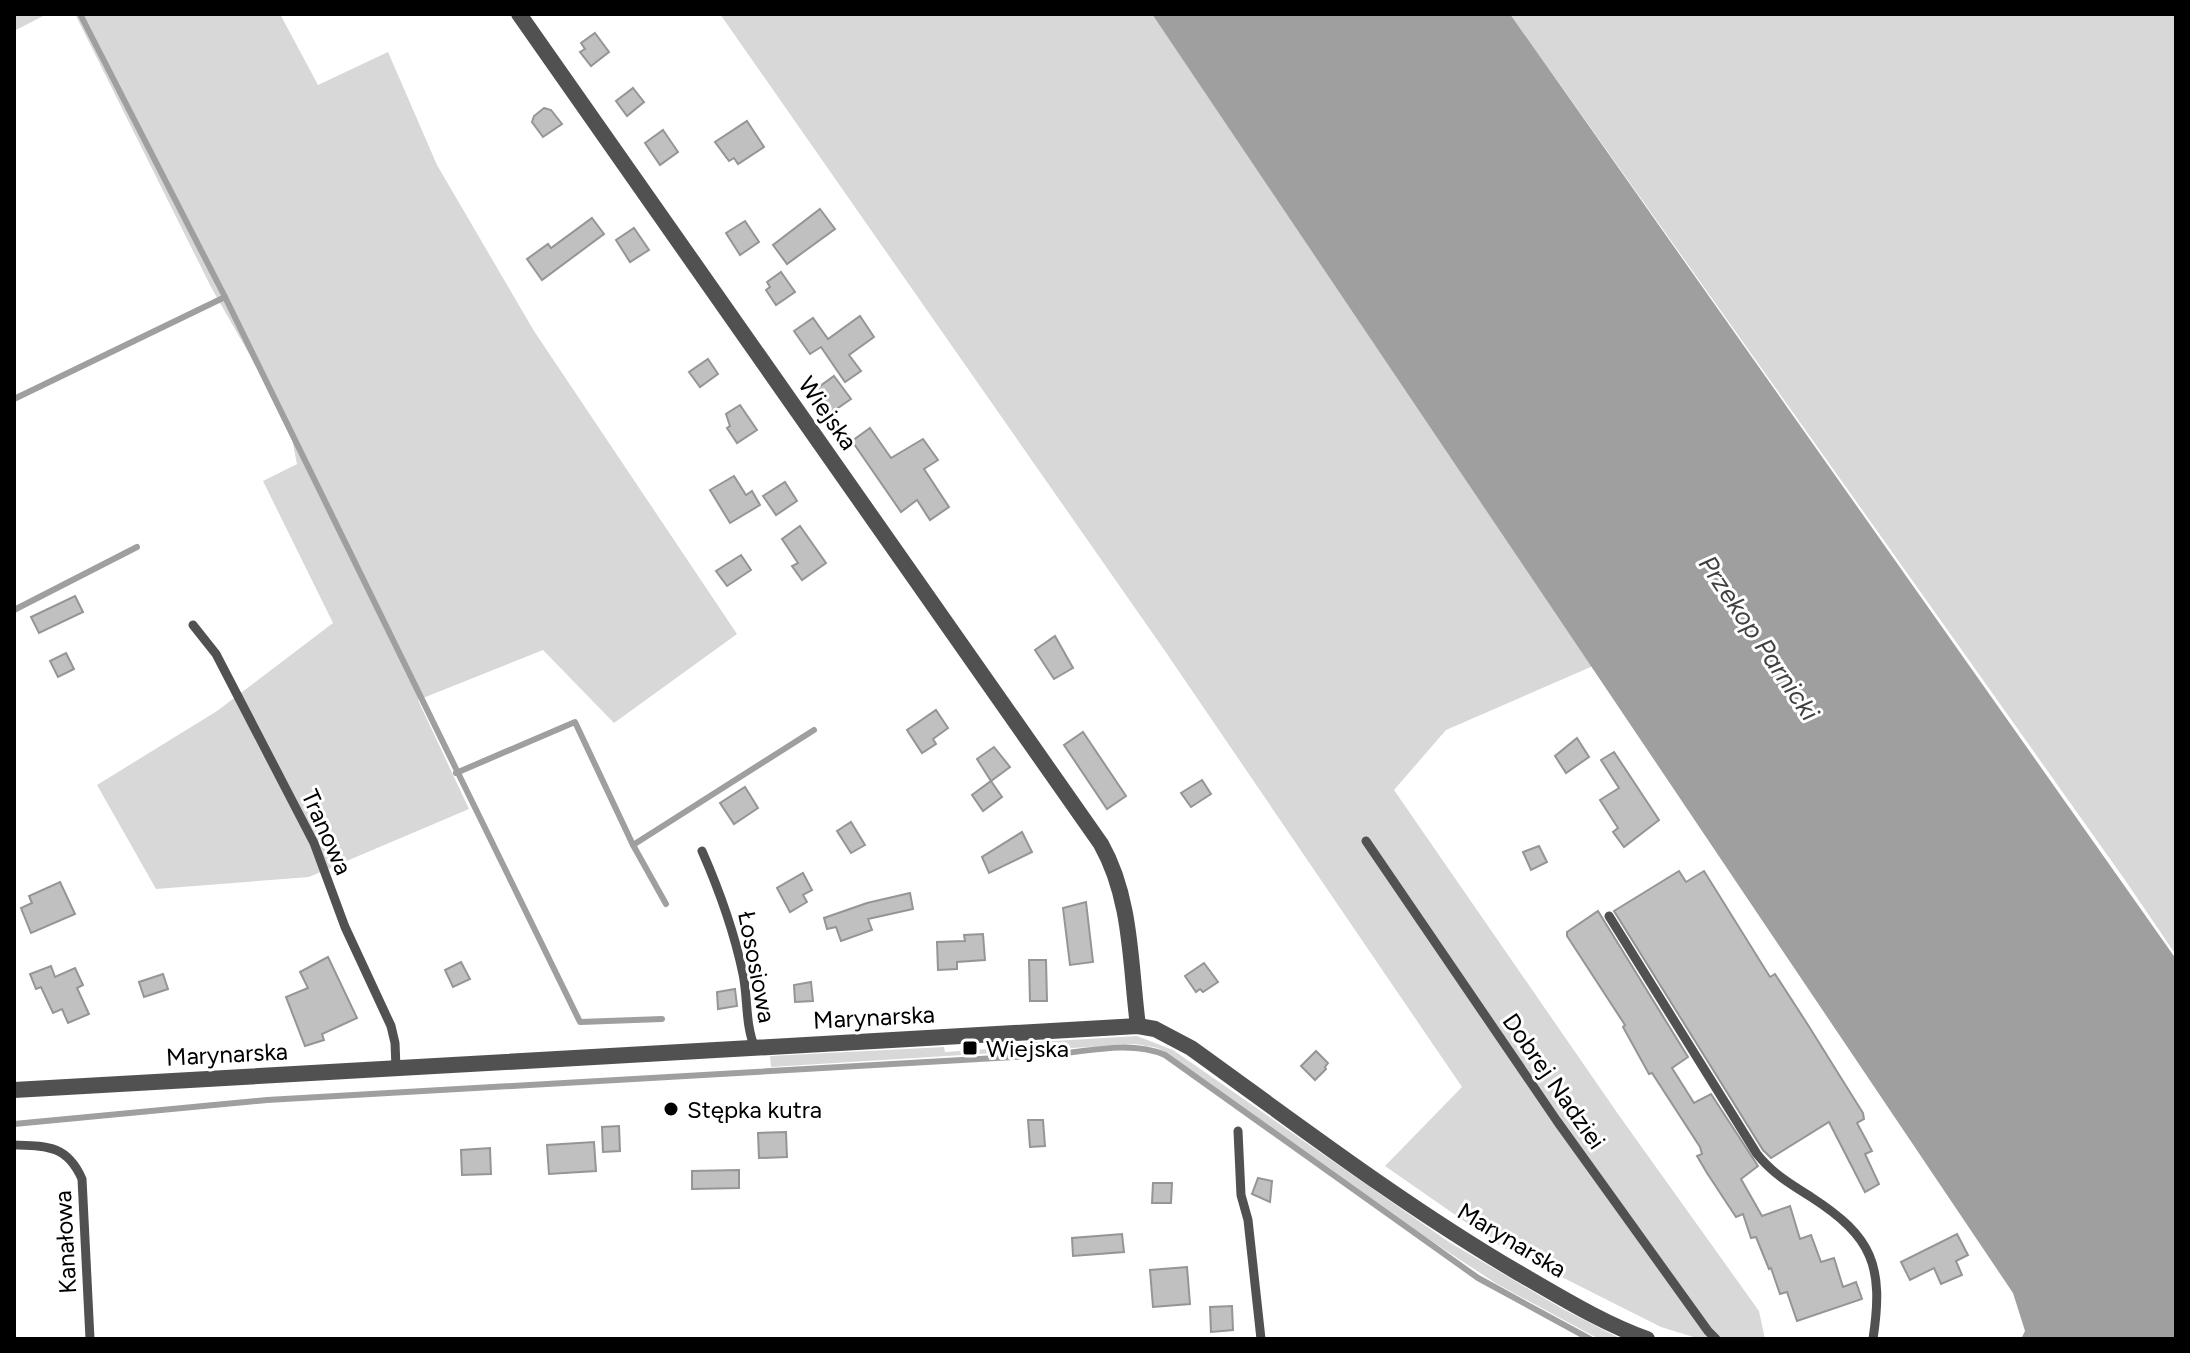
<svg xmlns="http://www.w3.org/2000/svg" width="2190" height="1353" viewBox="0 0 2190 1353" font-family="Figtree,sans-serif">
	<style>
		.green { fill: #d8d8d8 }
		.water { fill: #9f9f9f }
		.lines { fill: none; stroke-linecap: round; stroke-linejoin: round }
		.stream { stroke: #9f9f9f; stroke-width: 6 }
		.building { fill: #c0c0c0; stroke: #959595; stroke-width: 2 }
		.service { stroke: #515151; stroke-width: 9 }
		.minor { stroke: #515151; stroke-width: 16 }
		.poi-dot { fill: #000; stroke: #fff; stroke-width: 3 }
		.labels { text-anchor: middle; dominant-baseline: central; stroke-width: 6; stroke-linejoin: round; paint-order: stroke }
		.street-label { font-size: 24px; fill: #000; stroke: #fff }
		.poi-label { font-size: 24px; fill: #000; stroke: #fff; text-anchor: start }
		.water-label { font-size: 26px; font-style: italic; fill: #404040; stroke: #fff }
	</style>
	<rect width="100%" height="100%" fill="#fff"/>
	<g class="green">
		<path d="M14,14h33l-33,17z"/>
		<path d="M75,14h205l38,71 70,-33 49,113 97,166 203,303 -123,89 -71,-73 -125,50 51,109 -160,68 -153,12 -59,-104 120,-74 116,-88 -70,-142 34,-17 -8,-40 -78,-137z"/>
		<path d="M720,14h432l441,652 -147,64 -52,60 224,324 141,197 6,28h-65l-39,-12 -161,-81 -115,-80 77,-79 -297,-436z"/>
		<path d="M1510,14h666v941l-51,-75z"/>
		<path d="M1137,1036l36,14 276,192 112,66 60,31h-22l-102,-55 -87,-57 -237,-169 -15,-10 -23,-4 -364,23 -1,-11 174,-9 1,5 44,-3v-4z"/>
	</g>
	<path class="water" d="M1152,14h358l666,945v380h-155l4,-8 -12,-38z"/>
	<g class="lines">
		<g class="stream">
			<path d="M80,14l145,283 355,725 82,-3"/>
			<path d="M14,399l211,-102"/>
			<path d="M14,610l123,-63"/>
			<path d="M456,773l119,-51 58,123 181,-115"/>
			<path d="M633,845l33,59"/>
			<path d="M14,1124l253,-24 782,-45c36,-3 81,-15 116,0l313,223 112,61"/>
		</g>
	</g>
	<g class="building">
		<path d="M595,33l14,19 -18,14 -11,-14 5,-3 -4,-6z"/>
		<path d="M633,88l11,14 -17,14 -11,-15z"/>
		<path d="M544,108l7,2 11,14 -19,13 -11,-15 2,-6z"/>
		<path d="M747,121l17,26 -26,17 -4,-6 -5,3 -14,-19z"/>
		<path d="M663,130l15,22 -18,13 -15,-22z"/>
		<path d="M820,209l15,20 -48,35 -14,-19z"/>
		<path d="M592,218l12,16 -62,46 -15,-21 21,-15 3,4z"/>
		<path d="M745,221l14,21 -19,13 -14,-22z"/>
		<path d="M634,228l15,22 -19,12 -14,-22z"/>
		<path d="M781,272l14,20 -19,13 -10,-15 4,-3 -3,-5z"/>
		<path d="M860,316l14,21 -25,18 12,16 -16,11 -24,-35 -11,7 -16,-23 19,-13 15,21z"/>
		<path d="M708,359l10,15 -18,13 -11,-15z"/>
		<path d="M834,376l17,23 -19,13 -16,-23z"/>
		<path d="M740,405l17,25 -20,13 -10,-15 3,-2 -4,-12z"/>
		<path d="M870,428l21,30 32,-19 15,21 -14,9 25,38 -19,13 -13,-20 -16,12 -49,-71z"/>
		<path d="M734,476l12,19 6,-4 8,14 -30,18 -20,-33z"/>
		<path d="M785,482l12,19 -21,14 -13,-19z"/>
		<path d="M800,526l26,37 -24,17 -10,-14 6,-3 -16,-24z"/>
		<path d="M741,555l10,15 -24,16 -11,-15z"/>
		<path d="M75,596l8,16 -44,21 -8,-16z"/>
		<path d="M1055,636l18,32 -19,11 -19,-29z"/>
		<path d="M66,653l8,16 -16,8 -8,-16z"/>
		<path d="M936,710l12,18 -15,11 3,5 -14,9 -15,-23z"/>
		<path d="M1083,732l43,64 -19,13 -43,-64z"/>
		<path d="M1577,738l12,19 -23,16 -11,-17z"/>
		<path d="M994,747l16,20 -19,14 -14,-22z"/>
		<path d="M1614,752l45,68 -35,27 -11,-15 5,-4 -18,-28 19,-12 -18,-28z"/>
		<path d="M1202,780l9,14 -20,13 -10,-14z"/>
		<path d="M991,781l11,16 -19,14 -11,-16z"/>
		<path d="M745,787l13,21 -24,16 -14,-21z"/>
		<path d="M851,822l14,23 -14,8 -14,-22z"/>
		<path d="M1022,832l10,20 -43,21 -7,-16z"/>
		<path d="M1539,846l8,16 -16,8 -8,-18z"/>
		<path d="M1679,871l7,11 18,-11 66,106 5,-3 33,51 55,88 1,6 -7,4 15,28 -7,3 14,30 -14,8 -36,-70 -58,36 -8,-8 -149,-239z"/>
		<path d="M803,873l9,17 -9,5 4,7 -17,10 -13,-24z"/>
		<path d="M60,882l15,32 -44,19 -10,-25 11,-5 -3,-7z"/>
		<path d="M910,893l3,16 -45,10 4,11 -31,11 -5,-14 -9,2 -3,-11 43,-15z"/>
		<path d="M1086,902l7,60 -23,3 -7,-57z"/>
		<path d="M1598,911l90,146 -16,11 22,35 17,-9 47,72 -17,13 21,37 28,-10 10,33 11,-4 10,27 13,-4 9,29 13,-5 6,17 -65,22 -10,-29 -7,2 -9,-26 -2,1 -13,-32 -5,1 -8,-24 -7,3 -29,-44 -10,-17 5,-2 -2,-7 -48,-74 -3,1 -26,-47 2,-2 -58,-89v-4z"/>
		<path d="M983,934l2,26 -28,2v7l-19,1 -1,-28 28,-1 -1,-6z"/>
		<path d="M328,957l29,61 -35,16 2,6 -19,6 -19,-49 22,-9 -8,-16z"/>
		<path d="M1029,960h17l1,41h-17z"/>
		<path d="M461,962l9,17 -17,8 -8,-17z"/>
		<path d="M1204,963l14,19 -15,10 -3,-3 -4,3 -11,-16z"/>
		<path d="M51,966l4,11 20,-9 8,17 -6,3 12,26 -21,9 -6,-14 -9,4 -12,-26 -5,2 -6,-15z"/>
		<path d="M163,974l5,15 -24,8 -5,-15z"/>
		<path d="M811,982l2,19 -18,1 -1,-17z"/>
		<path d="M735,989l2,17 -19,3 -1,-17z"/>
		<path d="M1316,1051l12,12 -3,4 1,2 -11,11 -14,-14z"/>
		<path d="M1028,1120h15l2,26 -15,1z"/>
		<path d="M619,1126l1,25 -17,1 -1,-25z"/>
		<path d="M786,1132l1,25 -28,1 -1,-25z"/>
		<path d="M594,1142l2,29 -47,3 -2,-29z"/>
		<path d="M490,1148l1,26 -29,1 -1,-25z"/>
		<path d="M739,1170v18l-47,1v-18z"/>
		<path d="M1258,1178l14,3 -2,21 -18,-8z"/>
		<path d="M1153,1183h19l-1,20h-19z"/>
		<path d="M1122,1234l2,18 -51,4 -1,-18z"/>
		<path d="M1957,1234l11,21 -12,6 6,14 -21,9 -7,-16 -24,12 -9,-18z"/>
		<path d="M1187,1267l3,37 -37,3 -3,-37z"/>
		<path d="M1232,1306l1,24 -22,2 -1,-25z"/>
	</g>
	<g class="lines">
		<g class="service">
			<path d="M193,625l23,29 98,189 31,84 46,99 4,17 1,25"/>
			<path d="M1366,841l191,280 151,210 8,8"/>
			<path d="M702,851c18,41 32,80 41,123 5,24 2,51 12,74"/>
			<path d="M1609,916l148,238c15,19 33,30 54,43 62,40 73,69 62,142"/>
			<path d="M1238,1131l3,64 7,25 13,119"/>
			<path d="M14,1145c33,1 53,0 68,34l8,160"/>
		</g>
		<g class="minor">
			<path d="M519,14l582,830c31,55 29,120 37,182"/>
			<path d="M14,1090l1124,-64 17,3 36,19c107,77 212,157 326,224 42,24 85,51 130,67"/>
		</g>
	</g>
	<g class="poi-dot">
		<rect x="962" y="1040" width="16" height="16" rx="4"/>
		<circle cx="671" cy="1109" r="8"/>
	</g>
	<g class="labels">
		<g class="street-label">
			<text transform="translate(828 413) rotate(55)">Wiejska</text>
			<text transform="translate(327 832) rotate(66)">Tranowa</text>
			<text transform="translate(757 967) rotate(79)">Łososiowa</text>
			<text transform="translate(874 1017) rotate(-3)">Marynarska</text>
			<text transform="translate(227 1054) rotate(-3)">Marynarska</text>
			<text transform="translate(1554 1081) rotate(55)">Dobrej Nadziei</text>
			<text transform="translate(1512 1240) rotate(31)">Marynarska</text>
			<text transform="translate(65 1242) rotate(-93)">Kanałowa</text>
		</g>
		<g class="poi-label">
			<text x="986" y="1048">Wiejska</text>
			<text x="687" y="1109">Stępka kutra</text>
		</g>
		<g class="water-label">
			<text transform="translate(1759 638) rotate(56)">Przekop Parnicki</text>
		</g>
	</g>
	<rect width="2190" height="1353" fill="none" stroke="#000000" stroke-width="32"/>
</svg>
